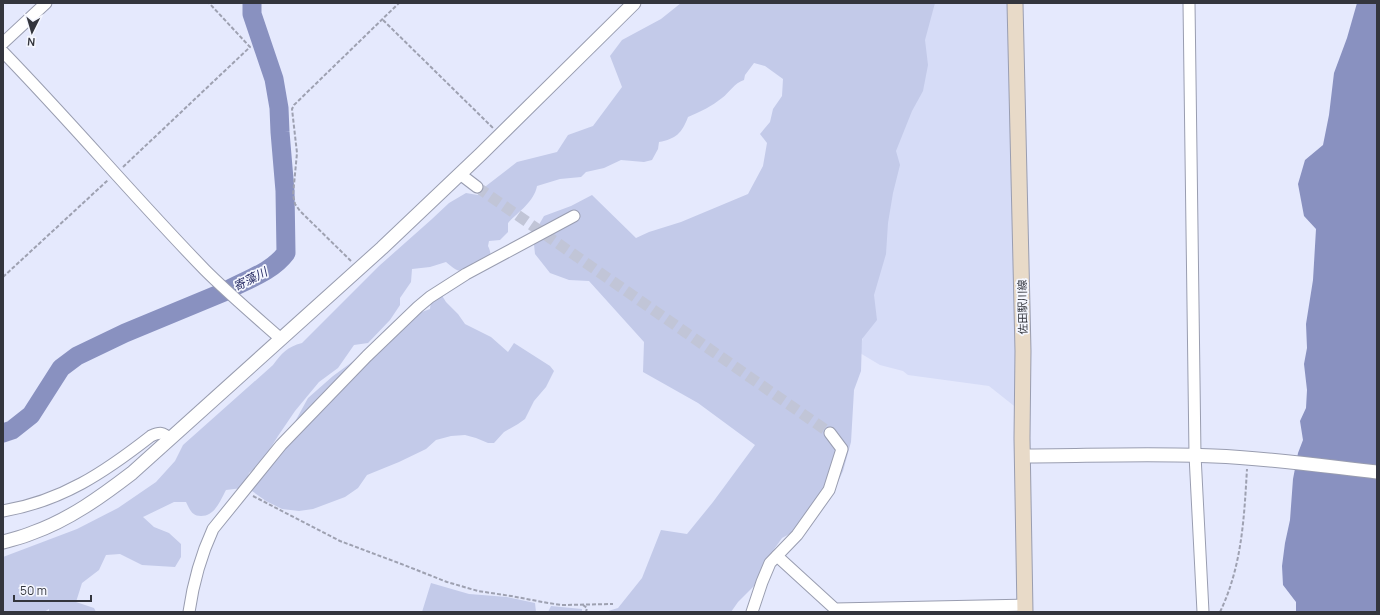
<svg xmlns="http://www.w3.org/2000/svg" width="1380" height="615" viewBox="0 0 1380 615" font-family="Manrope,'Noto Sans JP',sans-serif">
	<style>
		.built { fill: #d6dcf7 }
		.green { fill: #c3cae9 }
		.water { fill: #8991c0 }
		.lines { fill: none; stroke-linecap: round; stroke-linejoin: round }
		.river { stroke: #8991c0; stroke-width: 19 }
		.minor-tunnel { stroke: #c1c5d7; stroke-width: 11; stroke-dasharray: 11 5.5; stroke-linecap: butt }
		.minor-casing { stroke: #999db0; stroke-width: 13 }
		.tertiary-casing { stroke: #999db0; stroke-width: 15 }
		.secondary-casing { stroke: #999db0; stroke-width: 17 }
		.path { stroke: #9ea1b1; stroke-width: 2; stroke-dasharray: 4 2; stroke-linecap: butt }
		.minor { stroke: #fff; stroke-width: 11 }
		.tertiary { stroke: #fff; stroke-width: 13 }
		.secondary { stroke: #e8dac8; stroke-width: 15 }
		.labels { text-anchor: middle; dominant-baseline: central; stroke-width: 3.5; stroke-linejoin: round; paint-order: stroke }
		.street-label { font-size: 11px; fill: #33353d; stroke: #f5f7ff }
		.water-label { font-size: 12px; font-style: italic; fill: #282d66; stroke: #f5f7ff }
	</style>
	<rect width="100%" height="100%" fill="#e5e9fd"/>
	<path class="built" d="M925,3h85l8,406 -29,-23 -81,-11 -5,-4 -23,-6 -20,-12 22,-128 17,-121z"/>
	<g class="green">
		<path d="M681,3h254l-10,37 3,25 -5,26 -11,20 -16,40 4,14 -7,28 -5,30 -2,31 -12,41 3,25 -15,19 -1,32 -7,19 -3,52 -8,29 -12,26 -19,25 -30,16 -12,17 -13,28 -19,19 -7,10h-126l13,-4 24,-30 19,-48 26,4 26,-32 42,-57 -57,-42 -55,-31 1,-30 -55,-61 -20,-1 -19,-7 -15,-19 -2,-19 11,-19 27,-10 21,-11 44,43 13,-6 32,-10 67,-28 15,-28 4,-23 -7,-9 10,-12 3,-13 9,-13 1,-17 -18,-13 -11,-3 -9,12 -1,5c-10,3 -14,12 -22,18 -10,8 -22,14 -34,19 -6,16 -12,22 -29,25l-1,7 -6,11 -8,2 -23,-2 -17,8 -18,4 -5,5 -21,2 -23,7c-3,16 -18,25 -29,37v9l-8,8 -11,1 -1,5c8,16 -6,12 -15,17 -3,3 -4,7 -10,8 -6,1 -12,-5 -17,-9l-16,5 -18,2 -1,13 -11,16v7l-10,15 -22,23 -14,2 -16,23 -19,14 -24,29 -17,25 -16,26 -13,11 -2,7 -5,8 -16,2c-6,11 -11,26 -25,26 -9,0 -11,-6 -15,-14h-12l-31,15 11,10 15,6 12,11v13l-6,10 -33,-2 -22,-11 -14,1 -7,15 -17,13 -6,19 18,6 2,4h-47v-3l-5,3h-41v-55l74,-28 41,-21 38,-26 19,-21 8,-16 90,-80c9,-12 14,-18 29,-22l77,-77 53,-47 17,-16 17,-10 12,2 8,-9 31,-24 40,-10 11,-17 25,-9 29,-39 -12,-31 12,-16 39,-21z"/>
		<path d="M439,291l7,11 12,12 7,10 26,13 17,15 6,-9 36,23 4,5 -8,16 -12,14 -9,18 -7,5 -14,8 -10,11h-6l-12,-5 -11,-3 -14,1 -15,4 -10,9 -27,13 -32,13 -9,13 -13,9 -32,12 -14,2 -17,-2 -16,-8 -14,-10 2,-14 37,-48 17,-31 25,-22 86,-63 11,-4 2,-16z"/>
		<path d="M431,583l38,11 38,3 28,6 1,9h-114z"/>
		<path d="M551,606l31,3v3h-34z"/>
	</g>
	<path class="water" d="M1357,3h20v609h-81v-10l-13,-17 -1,-19 3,-23 5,-23 3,-41 5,-26 5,-13 -3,-19 6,-13 1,-18 -3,-26 3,-16 -1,-24 7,-44 3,-51 -12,-13 -6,-32 7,-24 18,-15 6,-30 5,-42 13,-35z"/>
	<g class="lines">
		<path class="river" d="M3,433l9,-3 19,-15 30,-47 16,-12 48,-23 99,-41c21,-12 47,-19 62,-39l-1,-62 -5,-59 -1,-24 -5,-29 -22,-65v-11"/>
		<path class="minor-tunnel" d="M477,187l353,246"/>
		<defs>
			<g id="minor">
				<path d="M1189,3l6,452 8,157"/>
				<path d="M3,43l43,-40"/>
				<path d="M3,52c69,71 133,147 202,218 24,24 50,46 76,69"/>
				<path d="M460,174l17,13"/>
				<path d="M3,511c59,-10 102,-39 148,-75 9,-4 12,-4 19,3"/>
				<path d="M777,556l58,53 189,-4"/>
				<path d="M189,612c4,-28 12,-57 24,-83l68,-84 86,-89 51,-49 12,-10 36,-23 108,-58"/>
				<path d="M752,612l10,-30 8,-19 27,-28 32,-45 13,-41 -12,-16"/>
			</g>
			<g id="tertiary">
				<path d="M1022,456c64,0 128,-3 192,0 54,2 109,10 163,16"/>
				<path d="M3,542c10,-3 20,-5 29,-9 37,-13 70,-37 100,-60l250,-225 99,-94 153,-151"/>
			</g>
			<path id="secondary" d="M1015,3l8,348 -1,87 3,174"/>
		</defs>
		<use href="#minor" class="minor-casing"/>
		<use href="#tertiary" class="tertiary-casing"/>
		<use href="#secondary" class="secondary-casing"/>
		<g class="path">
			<path d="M383,20l110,108"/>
			<path d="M123,167l127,-120 -41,-44"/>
			<path d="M351,261l-51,-50 -5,-7 -2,-9 4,-42 -5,-44 2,-4 105,-102"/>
			<path d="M3,277l105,-97"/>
			<path d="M253,496l87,45 64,24 43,17 31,9 33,5 37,7 14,2 51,-1"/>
			<path d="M583,605l4,3 -1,4"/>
			<path d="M1220,612c22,-46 24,-93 27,-143"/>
		</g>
		<use href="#minor" class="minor"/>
		<use href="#tertiary" class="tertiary"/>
		<use href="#secondary" class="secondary"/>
	</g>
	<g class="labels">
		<g class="street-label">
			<text transform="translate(1022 307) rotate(-91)">佐田駅川線</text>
		</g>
		<g class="water-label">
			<text transform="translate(250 279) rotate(-27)">寄藻川</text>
		</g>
	</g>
	<rect width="1380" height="615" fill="none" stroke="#33353d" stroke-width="8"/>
	<g transform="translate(32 32) rotate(185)" stroke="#f5f7ff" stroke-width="3" paint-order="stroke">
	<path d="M0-3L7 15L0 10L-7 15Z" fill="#33353d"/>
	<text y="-6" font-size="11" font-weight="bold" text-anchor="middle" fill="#33353d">N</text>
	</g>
	<path d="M14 595v6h77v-6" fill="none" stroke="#33353d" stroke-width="2"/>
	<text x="20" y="595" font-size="12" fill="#33353d" stroke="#f5f7ff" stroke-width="3" paint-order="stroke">50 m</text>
</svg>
